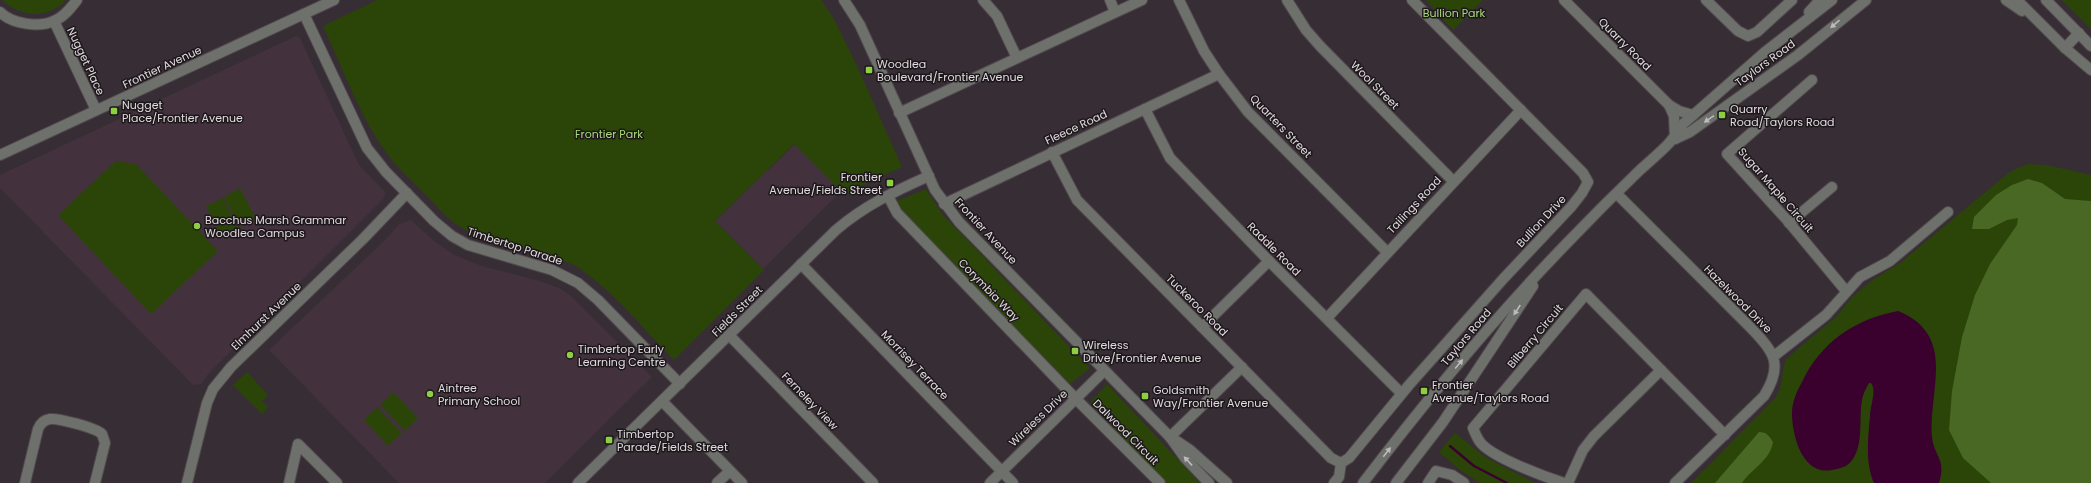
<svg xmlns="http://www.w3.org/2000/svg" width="2091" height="483" viewBox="0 0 2091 483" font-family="Poppins,sans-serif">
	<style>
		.built { fill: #43323d }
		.green { fill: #2b4509 }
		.forest { fill: #486823 }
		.water { fill: #3a002e }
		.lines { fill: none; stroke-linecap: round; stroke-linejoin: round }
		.stream { stroke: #3a002e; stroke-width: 2.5 }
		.minor-casing { stroke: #52494f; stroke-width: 12 }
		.minor { stroke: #6d706b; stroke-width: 10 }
		.oneway { fill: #bebabc }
		.poi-dot { fill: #8ece43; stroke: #1c171a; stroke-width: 1.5 }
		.labels { text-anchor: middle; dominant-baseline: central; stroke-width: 3; stroke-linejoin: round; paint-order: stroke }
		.park-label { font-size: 11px; fill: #aada7b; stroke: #1c171a }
		.street-label { font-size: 11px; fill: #e1dade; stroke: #1c171a }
		.poi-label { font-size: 11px; fill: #e1dade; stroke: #1c171a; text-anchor: start }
	</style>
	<rect width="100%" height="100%" fill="#372d34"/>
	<g class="built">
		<path d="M296,36l4,2 59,127 26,27 -1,6 -175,175 -8,11 -8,1 -193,-197v-13z"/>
		<path d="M795,144l46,47 -78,78 -48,-48z"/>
		<path d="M411,220l22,20 21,15 28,11 58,15 19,7 11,7 82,82 -107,106h-146l-130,-133 116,-110 14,-16z"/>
	</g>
	<g class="green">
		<path d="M2,0h64c-18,20 -46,17 -64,0z"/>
		<path d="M377,0h444l13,19 23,47 45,101 -48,22 -9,6 -51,-51 -79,77 49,49 -90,90c-27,-27 -73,-84 -107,-98 -36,-15 -78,-15 -111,-38 -12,-8 -22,-21 -32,-31 -14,-14 -30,-28 -41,-45 -24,-35 -42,-83 -60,-122z"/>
		<path d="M1426,0h57l-30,30z"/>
		<path d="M2062,0h29v29z"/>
		<path d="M116,161l20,3 82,87 -67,63 -93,-99z"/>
		<path d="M2029,164l18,1 44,10v308h-400l85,-86c8,-13 5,-25 10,-38l51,-43 16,-20 21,-17 26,-16 106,-88 9,-6z"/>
		<path d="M240,188l16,31 -16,8 -16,-30z"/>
		<path d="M926,189l17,26 147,153 -20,16 -166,-170 -7,-13z"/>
		<path d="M223,198l15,30 -16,9 -16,-31z"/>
		<path d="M247,372l21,23 -6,6 6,6 -6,7 -29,-29z"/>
		<path d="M1107,384l93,99h-33l-77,-80z"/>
		<path d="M393,392l25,26 -13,13 -25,-26z"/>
		<path d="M377,407l25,26 -14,13 -24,-26z"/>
		<path d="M1455,433l30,24 50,26h-55l-20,-13 -21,-18z"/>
	</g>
	<g class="forest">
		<path d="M2028,179l14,4 23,16 26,2v282h-100l-28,-25 -14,-28 3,-39 10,-54 13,-42 15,-31 27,-39 1,-7 -11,2 -18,9h-17l2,-12 22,-22 16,-10z"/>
		<path d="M1759,432c8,0 10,4 14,10 -3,19 -21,26 -31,41h-27z"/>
	</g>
	<path class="water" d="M1898,311c59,24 31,78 34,125 1,19 15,23 7,47h-65c-9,-20 -6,-45 -4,-67 0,-9 7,-26 1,-33h-2c-3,5 -6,11 -7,17 -4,19 4,52 -16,66 -4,2 -10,3 -14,4 -30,6 -40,-35 -40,-57 0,-11 5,-22 10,-31 19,-40 53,-63 96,-71z"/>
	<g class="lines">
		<path class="stream" d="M1450,446l24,20 33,17"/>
		<defs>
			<g id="minor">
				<path d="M844,0l16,25 75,165 24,32 211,215 15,21 24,25"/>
				<path d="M983,0l14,16 20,42"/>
				<path d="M1110,0l5,12"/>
				<path d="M1179,0l25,51 15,23 29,38 139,140"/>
				<path d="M1287,0l19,30 14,16 133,135"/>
				<path d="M1564,0l105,105 10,6 14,4"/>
				<path d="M1706,0l32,31 10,5 9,-4 35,-32"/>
				<path d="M2006,0l16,11"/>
				<path d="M2017,0l48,48 26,22"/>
				<path d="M2046,0l45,46"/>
				<path d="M0,12c12,12 39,16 54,9 10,-4 17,-13 23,-21"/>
				<path d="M1809,12l11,-12"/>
				<path d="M304,14l63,134 19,24 48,49 18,15 16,9 84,25 26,13 20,17 82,84"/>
				<path d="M54,21l42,89"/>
				<path d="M2065,48l14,-15"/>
				<path d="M1812,80l-85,74 60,66 59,71"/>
				<path d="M1669,105l5,11 1,23"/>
				<path d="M1145,109l25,49 99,103 132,132"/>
				<path d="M899,113l243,-113"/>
				<path d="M1675,139l15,-7 108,-77 68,-55"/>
				<path d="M1052,152l25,48 254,258 10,5"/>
				<path d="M0,155l334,-155"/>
				<path d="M1617,194l133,133c24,25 34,37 14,69l-89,87"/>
				<path d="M888,196l9,17 179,186 84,84"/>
				<path d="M944,204l275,-130"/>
				<path d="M1789,223l43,-36"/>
				<path d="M801,264l212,219"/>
				<path d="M1327,318l194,-208"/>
				<path d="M1202,327l67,-66"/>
				<path d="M730,336l143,147"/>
				<path d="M1774,356l52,-41 34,-38 30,-16 58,-49"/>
				<path d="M662,401l80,82"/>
				<path d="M1170,437l72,-70"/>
				<path d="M1175,440l15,10 37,33"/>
				<path d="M1341,463l8,-5 60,-73 95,-107 67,-71 11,-14 6,-11 -5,-9 -171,-173"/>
				<path d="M25,483l13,-54c2,-5 6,-9 12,-10 9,-1 46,9 52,15l3,9 -10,40"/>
				<path d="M187,483l20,-80 6,-14 18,-22 132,-128 44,-46"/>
				<path d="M289,483l9,-39 39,39"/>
				<path d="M578,483l258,-253c28,-24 59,-39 93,-54"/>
				<path d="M717,483l13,-12"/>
				<path d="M990,483l114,-112"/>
				<path d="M1334,483l5,-6 2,-14"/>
				<path d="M1363,483c64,-84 132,-166 206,-242 23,-24 47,-48 71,-71 16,-15 32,-26 43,-46l82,-72 67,-52"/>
				<path d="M1396,483l47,-61 90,-136"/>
				<path d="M1428,483l8,-12 16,4 12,8"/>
				<path d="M1564,483c-19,-6 -73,-26 -84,-41 -3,-4 -5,-9 -7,-14l113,-134 139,141"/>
				<path d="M1568,483l15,-33 11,-14 67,-66"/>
			</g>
		</defs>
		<use href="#minor" class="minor-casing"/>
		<use href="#minor" class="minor"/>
	</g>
	<defs><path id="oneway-solid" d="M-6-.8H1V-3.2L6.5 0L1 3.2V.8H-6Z"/></defs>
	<g class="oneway">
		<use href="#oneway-solid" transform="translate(1835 24) rotate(139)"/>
		<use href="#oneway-solid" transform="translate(1709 119) rotate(145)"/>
		<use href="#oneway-solid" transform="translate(1517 310) rotate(123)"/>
		<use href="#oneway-solid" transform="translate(1459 364) rotate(-50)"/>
		<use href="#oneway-solid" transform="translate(1387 452) rotate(-52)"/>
		<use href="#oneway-solid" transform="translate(1188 461) rotate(-133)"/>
	</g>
	<g class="poi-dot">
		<rect x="865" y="66" width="8" height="8" rx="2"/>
		<rect x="110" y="107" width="8" height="8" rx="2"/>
		<rect x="1718" y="111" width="8" height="8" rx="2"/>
		<rect x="886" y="179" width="8" height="8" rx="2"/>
		<circle cx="197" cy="226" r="4"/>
		<rect x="1071" y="347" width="8" height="8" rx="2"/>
		<circle cx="570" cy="355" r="4"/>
		<rect x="1420" y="387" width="8" height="8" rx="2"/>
		<circle cx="430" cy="394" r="4"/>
		<rect x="1141" y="392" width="8" height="8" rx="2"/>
		<rect x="605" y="436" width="8" height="8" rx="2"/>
	</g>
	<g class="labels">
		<g class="park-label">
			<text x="1454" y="13">Bullion Park</text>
			<text x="609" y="134">Frontier Park</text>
		</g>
		<g class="street-label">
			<text transform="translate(1625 44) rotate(45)">Quarry Road</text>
			<text transform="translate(86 61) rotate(65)">Nugget Place</text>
			<text transform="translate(1765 63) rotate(-36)">Taylors Road</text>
			<text transform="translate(162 67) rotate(-25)">Frontier Avenue</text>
			<text transform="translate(1375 85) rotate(45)">Wool Street</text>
			<text transform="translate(1281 126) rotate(46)">Quarters Street</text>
			<text transform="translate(1076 127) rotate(-25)">Fleece Road</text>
			<text transform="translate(1776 190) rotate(49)">Sugar Maple Circuit</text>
			<text transform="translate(1414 205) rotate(-47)">Tailings Road</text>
			<text transform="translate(1541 221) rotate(-47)">Bullion Drive</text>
			<text transform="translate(986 231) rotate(47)">Frontier Avenue</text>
			<text transform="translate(515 246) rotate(18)">Timbertop Parade</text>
			<text transform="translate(1274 249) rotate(45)">Raddle Road</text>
			<text transform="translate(989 290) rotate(46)">Corymbia Way</text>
			<text transform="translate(1738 299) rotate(45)">Hazelwood Drive</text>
			<text transform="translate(1197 305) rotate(45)">Tuckeroo Road</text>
			<text transform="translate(737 311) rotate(-45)">Fields Street</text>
			<text transform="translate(266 316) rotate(-44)">Elmhurst Avenue</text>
			<text transform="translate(1535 336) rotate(-50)">Bilberry Circuit</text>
			<text transform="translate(1466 337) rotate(-50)">Taylors Road</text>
			<text transform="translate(915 365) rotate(46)">Morrisey Terrace</text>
			<text transform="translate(810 401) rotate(46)">Ferneley View</text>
			<text transform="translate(1038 418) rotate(-44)">Wireless Drive</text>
			<text transform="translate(1126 432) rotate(45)">Dalwood Circuit</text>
		</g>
		<g class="poi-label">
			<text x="877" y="64">Woodlea<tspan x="877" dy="13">Boulevard/Frontier Avenue</tspan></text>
			<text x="122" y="105">Nugget<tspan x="122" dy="13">Place/Frontier Avenue</tspan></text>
			<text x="1730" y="109">Quarry<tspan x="1730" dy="13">Road/Taylors Road</tspan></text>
			<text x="882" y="177" text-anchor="end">Frontier<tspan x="882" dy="13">Avenue/Fields Street</tspan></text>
			<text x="205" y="220">Bacchus Marsh Grammar<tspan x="205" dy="13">Woodlea Campus</tspan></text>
			<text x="1083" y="345">Wireless<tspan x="1083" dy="13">Drive/Frontier Avenue</tspan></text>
			<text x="578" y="349">Timbertop Early<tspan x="578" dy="13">Learning Centre</tspan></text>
			<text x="1432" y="385">Frontier<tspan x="1432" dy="13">Avenue/Taylors Road</tspan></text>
			<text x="438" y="388">Aintree<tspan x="438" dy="13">Primary School</tspan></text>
			<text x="1153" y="390">Goldsmith<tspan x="1153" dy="13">Way/Frontier Avenue</tspan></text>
			<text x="617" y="434">Timbertop<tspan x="617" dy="13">Parade/Fields Street</tspan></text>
		</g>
	</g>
</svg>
